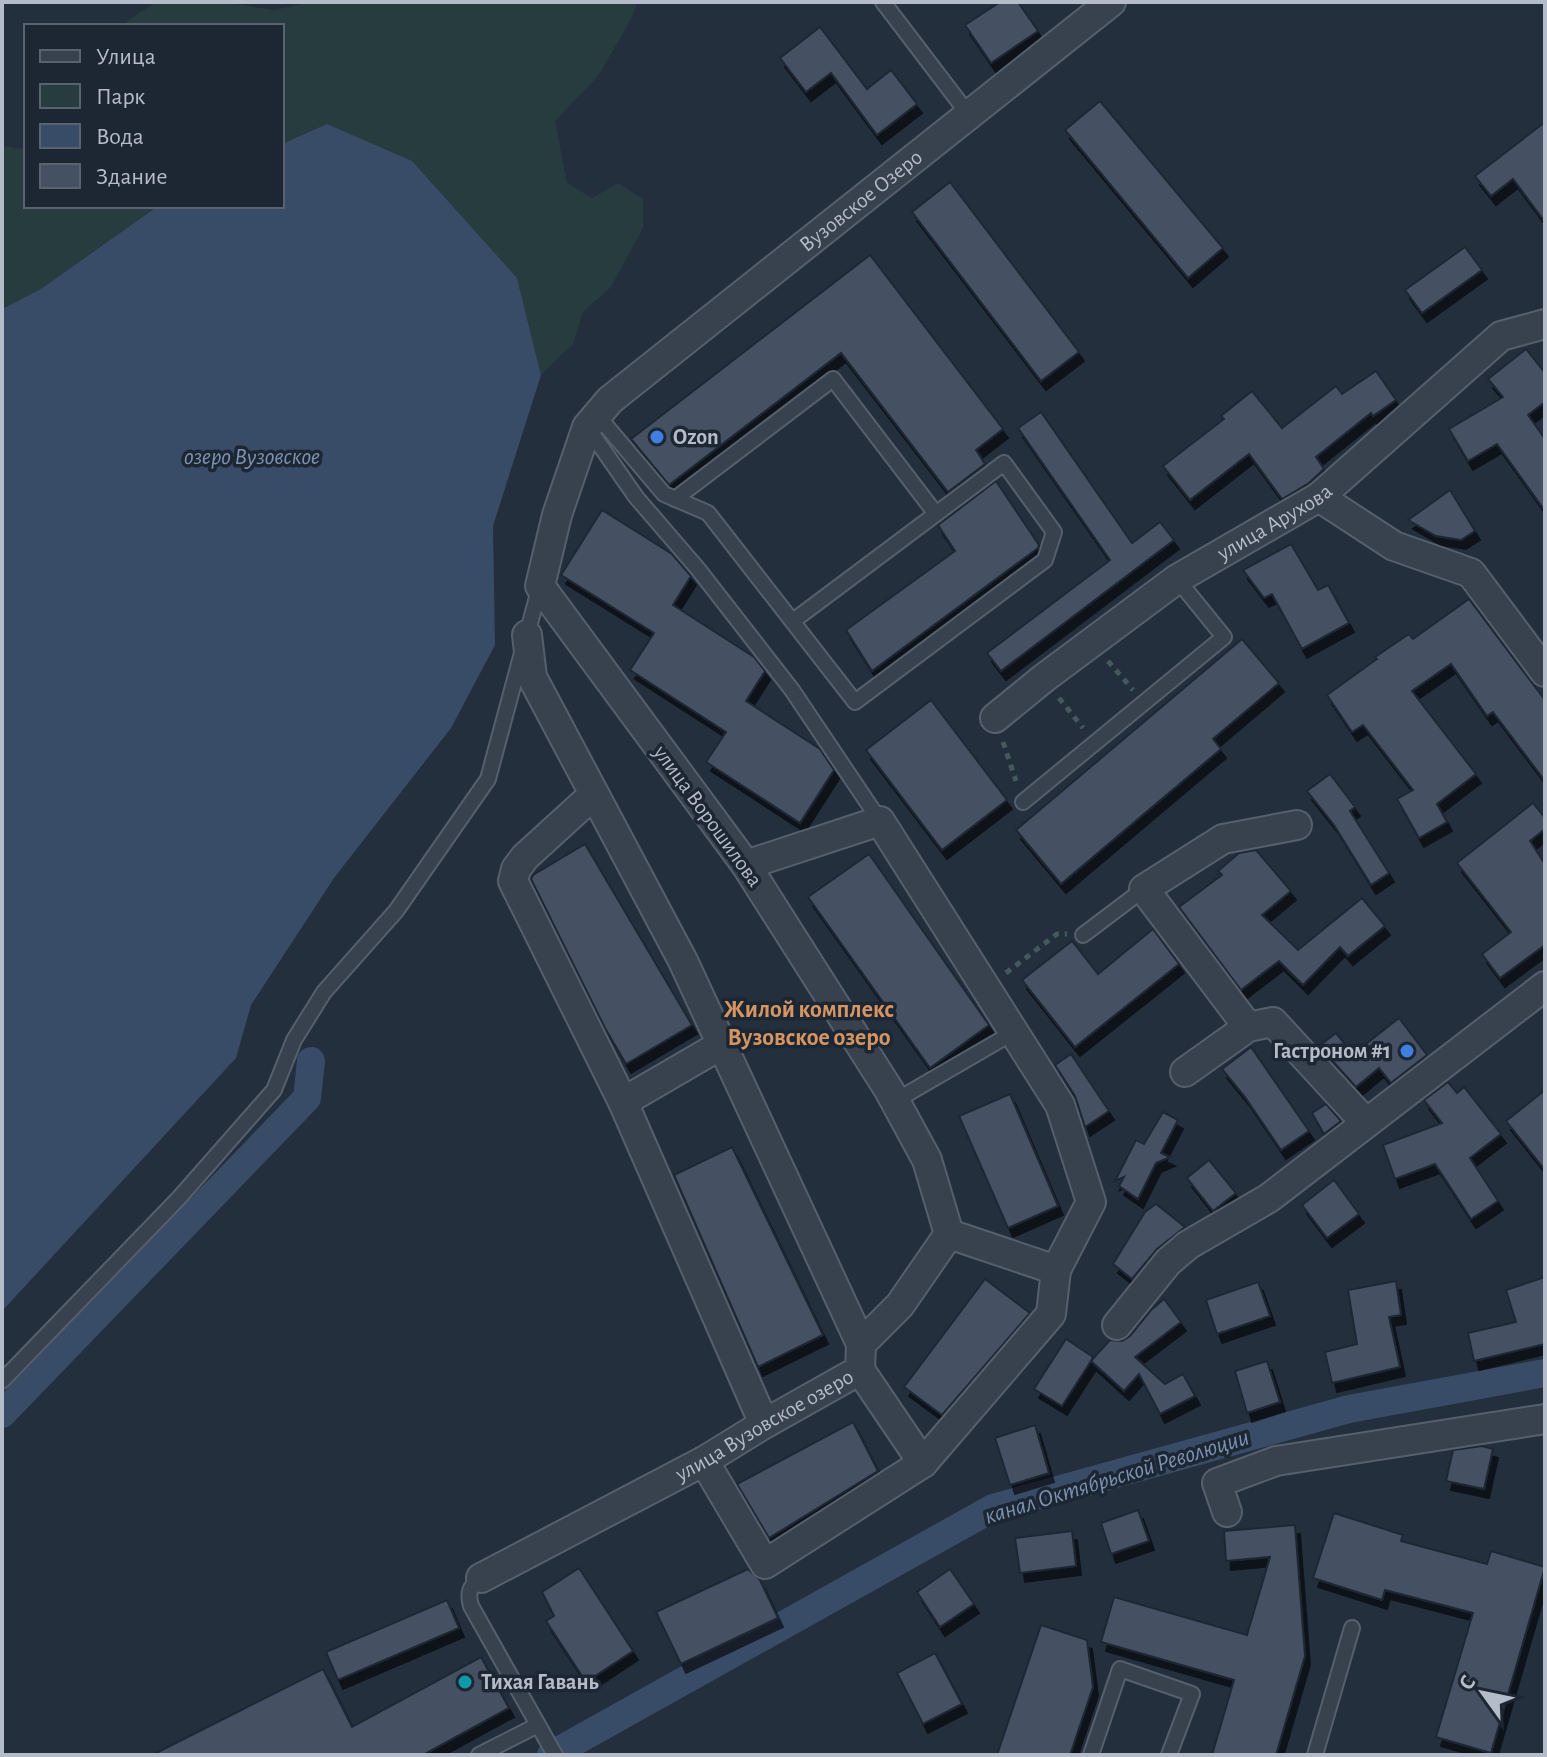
<svg xmlns="http://www.w3.org/2000/svg" width="1547" height="1757" viewBox="0 0 1547 1757" font-family="'Alegreya Sans',sans-serif">
	<style>
		.green { fill: #263c3f }
		.water { fill: #394c67 }
		.lines { fill: none; stroke-linecap: round; stroke-linejoin: round }
		.canal { stroke: #394c67; stroke-width: 28 }
		.building { fill: #455162; stroke: #1f2835; stroke-width: 2; filter: url(#shadow) }
		.lane-casing { stroke: #565f6c; stroke-width: 18 }
		.street-casing { stroke: #565f6c; stroke-width: 32 }
		.path { stroke: #44595c; stroke-width: 5; stroke-dasharray: 6 6; stroke-linecap: butt }
		.lane { stroke: #38414e; stroke-width: 14 }
		.street { stroke: #38414e; stroke-width: 28 }
		.shop-dot { fill: #3f7fe0; stroke: #1d2633; stroke-width: 3 }
		.culture-dot { fill: #0f9aa8; stroke: #1d2633; stroke-width: 3 }
		.labels { text-anchor: middle; dominant-baseline: central; stroke-width: 7; stroke-linejoin: round; paint-order: stroke }
		.street-label { font-size: 22px; fill: #b4bcc9; stroke: #1d2633 }
		.poi-label { font-size: 22px; font-weight: bold; fill: #b4bcc9; stroke: #1d2633; text-anchor: start }
		.water-label { font-size: 24px; font-style: italic; fill: #7c92b1; stroke: #1d2633 }
		.neighbourhood-label { font-size: 24px; font-weight: bold; fill: #d59563; stroke: #1d2633 }
	</style>
	<defs>
		<filter id="shadow"><feDropShadow dx="5" dy="9" stdDeviation="0" flood-color="#0009"/></filter>
	</defs>
	<rect width="100%" height="100%" fill="#242f3e"/>
	<g class="green">
		<path d="M156,2h66l52,8 38,-8h326l-7,17 -33,57 -43,45 12,62 25,15 26,-15 25,16v29l-32,59 -28,25 -10,32 -32,31 -24,-97 -190,-154 -45,20v-118h-155v-5z"/>
		<path d="M2,146l24,3v57h132l-117,83 -39,20z"/>
	</g>
	<path class="water" d="M327,124l85,37 105,117 24,97 -48,151 2,119 -44,83 -117,150 -83,127 -15,53 -234,253v-1002l39,-20 117,-83h124v-62z"/>
	<g class="lines">
		<g class="canal">
			<path d="M2,1414l305,-316 4,-37"/>
			<path d="M551,1755l442,-247 356,-99 196,-36"/>
		</g>
	</g>
	<g class="building">
		<path d="M1000,2h18l20,29 -47,32 -26,-38z"/>
		<path d="M820,27l47,62 24,-19 26,34 -40,31 -46,-62 -25,19 -26,-34z"/>
		<path d="M1100,101l123,147 -35,30 -123,-148z"/>
		<path d="M1545,122v100l-32,-43 -22,17 -16,-20z"/>
		<path d="M950,182l129,170 -38,29 -129,-169z"/>
		<path d="M1465,247l17,23 -60,43 -17,-23z"/>
		<path d="M870,255l133,174 -27,21 9,14 -37,28 -107,-139 -172,132 -38,-46z"/>
		<path d="M1526,349l19,24v29l-17,13 17,24v72l-48,-67 -29,17 -19,-32 54,-32 -15,-18z"/>
		<path d="M1376,371l20,29 -23,16 -2,-3 -55,44 8,12 -15,14 -27,16 -33,-45 -59,46 -27,-34 61,-47 -3,-3 31,-25 30,37 54,-42 6,8z"/>
		<path d="M1041,412l91,131 28,-21 14,18 -173,131 -14,-18 123,-93 -92,-132z"/>
		<path d="M996,481l43,64 -1,3 -166,123 -26,-41 109,-79 -17,-26z"/>
		<path d="M1450,490l25,41 -14,9 -25,-4 -28,-16z"/>
		<path d="M602,510l70,44 19,22 -18,29 81,52 11,14 -19,30 74,48 14,21 -34,53 -94,-61 20,-30 -96,-62 24,-37 -93,-58z"/>
		<path d="M1291,544l27,46 10,-5 21,38 -47,26 -30,-55 -8,4 -21,-28z"/>
		<path d="M1469,599l76,101v81l-52,-69 -6,4 -36,-52 -39,27 64,83 -39,30 10,18 -28,16 -22,-39 16,-9 -50,-65 -11,7 -25,-37 50,-36 -2,-2 34,-23 4,5z"/>
		<path d="M1242,639l37,44 -66,56 8,10 -160,135 -45,-54z"/>
		<path d="M931,700l76,100 -65,50 -76,-100z"/>
		<path d="M1330,774l25,33 -5,4 39,62 -18,12 -37,-60 -27,-34z"/>
		<path d="M1533,803l12,15v11l-15,12 15,23v81l-45,33 -18,-24 29,-22 -54,-69z"/>
		<path d="M585,844l107,181 -66,39 -21,-36 -74,-149 2,-4z"/>
		<path d="M1256,850l35,41 -29,24 36,35 64,-52 23,28 -37,30 -8,-9 -37,38 -24,-24 -38,29 -62,-83 43,-32 -4,-4 21,-18z"/>
		<path d="M869,854l120,171 -59,43 -122,-171z"/>
		<path d="M1153,929l26,35 -104,83 -53,-67 50,-39 26,33z"/>
		<path d="M1399,1018l28,37 -36,28 -12,-15 -23,19 -37,-41 17,-13 17,21z"/>
		<path d="M1251,1047l58,84 -28,19 -36,-53 -23,-28z"/>
		<path d="M1071,1054l38,57 -24,16 -10,-31 -20,-31z"/>
		<path d="M1448,1082l9,11 7,-6 37,47 -31,24 28,43 -27,18 -36,-55 -40,15 -12,-34 59,-22 -18,-23z"/>
		<path d="M1545,1090v80l-39,-49z"/>
		<path d="M1010,1094l48,112 -50,22 -49,-112z"/>
		<path d="M1326,1104l15,17 -17,13 -12,-21z"/>
		<path d="M1163,1112l15,8 -17,33 9,4 -14,6 -18,36 -19,-13 5,-9 -9,4 21,-41 8,4z"/>
		<path d="M732,1147l91,188 -65,32 -84,-192z"/>
		<path d="M1209,1160l27,33 -23,18 -26,-33z"/>
		<path d="M1334,1180l25,34 -32,24 -25,-33z"/>
		<path d="M1156,1204l29,23 -28,22 -25,30 -19,-15 32,-52z"/>
		<path d="M1545,1277v67l-71,17 -6,-28 48,-11 -10,-32z"/>
		<path d="M985,1279l45,34 -88,102 -38,-28z"/>
		<path d="M1396,1281l5,34 -12,2 11,50 -68,16 -7,-31 32,-8 -9,-54z"/>
		<path d="M1258,1282l12,34 -53,18 -11,-34z"/>
		<path d="M1164,1299l17,23 -46,35 30,27 18,-10 12,22 -35,18 -21,-40 -15,17 -33,-30 -29,45 -28,-17 32,-50 27,18 -2,4 19,-21 12,1 8,-5 21,-26z"/>
		<path d="M1267,1361l13,41 -33,11 -12,-42z"/>
		<path d="M853,1422l25,49 -109,67 -32,-54z"/>
		<path d="M1035,1425l14,48 -39,12 -15,-47z"/>
		<path d="M1482,1446l11,3 -9,40 -38,-8 7,-31z"/>
		<path d="M1138,1510l11,31 -38,13 -10,-31z"/>
		<path d="M1334,1513l69,22 -2,6 86,23 4,-13 54,16 -54,186 -55,-16 37,-124 -88,-23 -3,10 -69,-22z"/>
		<path d="M1295,1525l10,131 -29,99h-64l22,-75 -133,-38 13,-45 133,38 23,-78 -44,4 -2,-30z"/>
		<path d="M1072,1531l4,35 -56,7 -5,-35z"/>
		<path d="M579,1568l54,83 -47,31 -40,-61 8,-5 -12,-24z"/>
		<path d="M748,1569l12,11 18,38 -97,46 -25,-52z"/>
		<path d="M950,1569l24,35 -34,23 -23,-35z"/>
		<path d="M447,1600l12,28 -121,52 -12,-28z"/>
		<path d="M1041,1625l46,15 6,47 -23,68h-73z"/>
		<path d="M935,1653l27,51 -39,20 -26,-51z"/>
		<path d="M481,1657l28,51 -86,47h-271l171,-86 29,58z"/>
	</g>
	<g class="lines">
		<defs>
			<g id="lane">
				<path d="M883,2l86,113"/>
				<path d="M597,415l67,79 44,19 147,189 190,-142 9,-28 -50,-69 -211,158"/>
				<path d="M588,428l48,69 62,72 94,121 88,131"/>
				<path d="M675,499l158,-120 103,135"/>
				<path d="M1023,802l201,-165 -47,-58"/>
				<path d="M1083,935l61,-46"/>
				<path d="M895,1101l119,-69"/>
				<path d="M2,1381l177,-183 95,-108 20,-50 30,-48 72,-81 92,-132 52,-193"/>
				<path d="M481,1578c-11,8 -14,14 -10,28l84,149"/>
				<path d="M479,1755l57,-29"/>
				<path d="M1091,1755l29,-86 72,25 -23,61"/>
				<path d="M1315,1755l37,-127"/>
			</g>
			<g id="street">
				<path d="M1319,497l75,49 77,27 74,99"/>
				<path id="s1" d="M995,718l49,-40 133,-99 142,-82 182,-161 44,-12"/>
				<path d="M593,795l-68,62 -9,12 -3,12 110,221 141,322"/>
				<path d="M746,865l134,-44 180,284 31,97 -35,68 -107,-36 -49,71 -39,39"/>
				<path d="M1248,1027l-104,-138 79,-50 74,-14"/>
				<path d="M1185,1072l63,-45 25,-5 93,101"/>
				<path d="M623,1102l98,-57"/>
				<path id="s2" d="M949,1234l-22,-74 -38,-70 -143,-225 -206,-279 17,-71 30,-88 23,-27 501,-398"/>
				<path d="M1117,1325l51,-63 20,-17 81,-47 276,-212"/>
				<path d="M860,1370l63,93"/>
				<path d="M704,1461l61,103 158,-101 128,-149 5,-44"/>
				<path d="M1227,1512l-10,-29 59,-22 269,-42"/>
				<path id="s3" d="M481,1578l223,-117 60,-37 96,-54 1,-26 -178,-383 -151,-284 -5,-42"/>
			</g>
		</defs>
		<use href="#lane" class="lane-casing"/>
		<use href="#street" class="street-casing"/>
		<g class="path">
			<path d="M1108,661l25,29"/>
			<path d="M1059,698l24,30"/>
			<path d="M1003,742l13,39"/>
			<path d="M1006,973l51,-39h10"/>
		</g>
		<use href="#lane" class="lane"/>
		<use href="#street" class="street"/>
	</g>
	<g class="shop-dot">
		<circle cx="657" cy="437" r="8"/>
		<circle cx="1407" cy="1051" r="8"/>
	</g>
	<circle class="culture-dot" cx="465" cy="1682" r="8"/>
	<g class="labels">
		<g class="street-label">
			<text stroke="none"><textPath href="#s2" startOffset="1292">Вузовское Озеро</textPath></text>
			<text stroke="none"><textPath href="#s1" startOffset="342">улица Арухова</textPath></text>
			<text transform="translate(708 816) rotate(54)">улица Ворошилова</text>
			<text stroke="none"><textPath href="#s3" startOffset="322">улица Вузовское озеро</textPath></text>
		</g>
		<g class="poi-label">
			<text x="673" y="437">Ozon</text>
			<text x="1391" y="1051" text-anchor="end">Гастроном #1</text>
			<text x="481" y="1682">Тихая Гавань</text>
		</g>
		<g class="water-label">
			<text x="252" y="457">озеро Вузовское</text>
			<text transform="translate(1117 1477) rotate(-17)">канал Октябрьской Революции</text>
		</g>
		<g class="neighbourhood-label">
			<text x="809" y="1010">Жилой комплекс<tspan x="809" dy="28">Вузовское озеро</tspan></text>
		</g>
	</g>
	<rect width="1547" height="1757" fill="none" stroke="#b4bcc9" stroke-width="8"/>
	<rect x="24" y="24" width="260" height="184" fill="#1d2633" stroke="#59626f" stroke-width="2"/>
	<rect x="40" y="50" width="40" height="12" fill="#38414e" stroke="#59626f" stroke-width="2"/>
	<text x="96" y="64" font-size="24" fill="#b4bcc9">Улица</text>
	<rect x="40" y="84" width="40" height="24" fill="#263c3f" stroke="#59626f" stroke-width="2"/>
	<text x="96" y="104" font-size="24" fill="#b4bcc9">Парк</text>
	<rect x="40" y="124" width="40" height="24" fill="#394c67" stroke="#59626f" stroke-width="2"/>
	<text x="96" y="144" font-size="24" fill="#b4bcc9">Вода</text>
	<rect x="40" y="164" width="40" height="24" fill="#455162" stroke="#59626f" stroke-width="2"/>
	<text x="96" y="184" font-size="24" fill="#b4bcc9">Здание</text>
	<g transform="translate(1483 1693) rotate(303)" stroke="#1d2633" stroke-width="6" paint-order="stroke">
	<path d="M0-6L14 30L0 20L-14 30Z" fill="#b4bcc9"/>
	<text y="-12" font-size="22" font-weight="bold" text-anchor="middle" fill="#b4bcc9">С</text>
	</g>
</svg>
